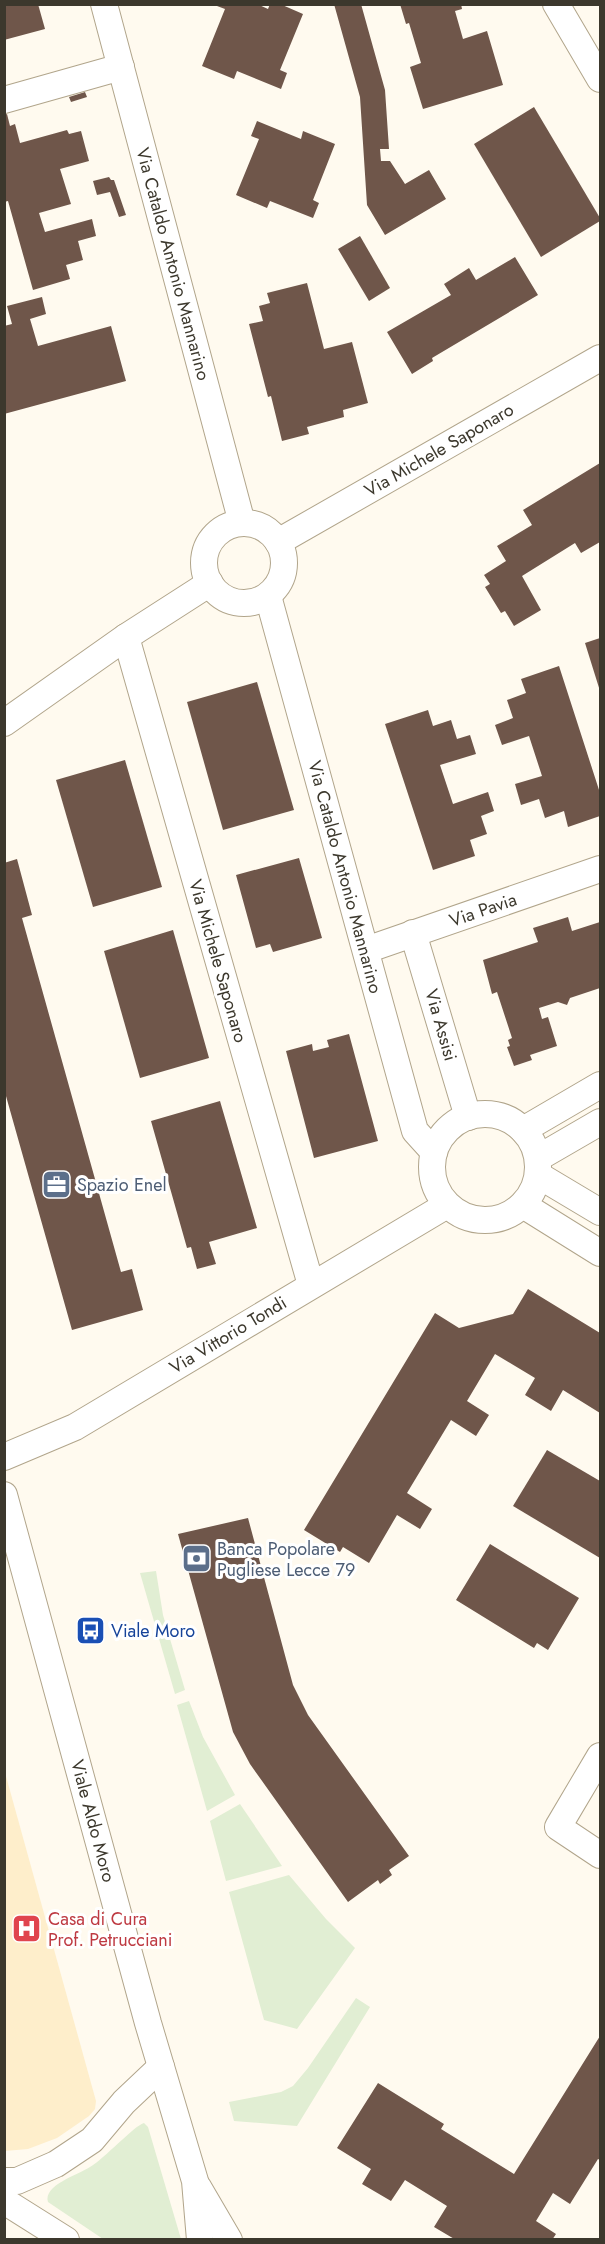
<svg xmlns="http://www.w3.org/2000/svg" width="605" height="2244" viewBox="0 0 605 2244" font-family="Jost,sans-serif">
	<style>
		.built { fill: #feeecb }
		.green { fill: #e1eed3 }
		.building { fill: #6f564a }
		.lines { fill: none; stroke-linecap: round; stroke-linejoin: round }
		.street-casing { stroke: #b1a58b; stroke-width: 28 }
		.street { stroke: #fff; stroke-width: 26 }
		.labels { text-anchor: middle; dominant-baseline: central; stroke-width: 6; stroke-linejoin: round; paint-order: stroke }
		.street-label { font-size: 18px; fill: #3c382d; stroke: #fff }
		.service-label { font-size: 18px; fill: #4e5e75; stroke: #fff; text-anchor: start }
		.transit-label { font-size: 18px; fill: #164399; stroke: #fff; text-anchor: start }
		.health-label { font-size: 18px; fill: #be3a42; stroke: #fff; text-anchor: start }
	</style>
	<rect width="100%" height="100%" fill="#fffaef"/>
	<path class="built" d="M4,1769l92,332 -1,8 -6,7 -32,22 -29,11 -23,2z"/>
	<g class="green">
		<path d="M156,1571l7,44 22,75 -10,4 -35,-121z"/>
		<path d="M189,1701l14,36 32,58 -28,16 -30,-106z"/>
		<path d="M240,1804l42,62 -56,15 -16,-60z"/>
		<path d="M289,1875l37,44 29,29 -58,81 -33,-9 -35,-128z"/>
		<path d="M356,1998l14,9 -73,119 -63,-5 -5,-19 52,-10 12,-6 15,-18z"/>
		<path d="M144,2123l4,4 33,112h-78l-55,-37c-5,-17 30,-27 42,-35 14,-8 45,-42 54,-44z"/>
	</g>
	<g class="building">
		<path d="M4,4h34l7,25 -41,11z"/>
		<path d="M218,4h39l11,5 2,-5h10l23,10 -23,56 7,3 -6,16 -44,-18 -3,8 -32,-13 23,-57 -8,-3z"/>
		<path d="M334,4h27l24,86 4,59h-9l1,12h9l15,23 24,-14 17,29 -61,36 -18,-30 -7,-108z"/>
		<path d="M400,4h61l1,5 -7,2 8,28 24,-8 16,54 -80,24 -13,-42 11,-4 -12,-40 -3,1z"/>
		<path d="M85,92l2,5 -16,5 -2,-5z"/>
		<path d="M534,107l66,111v3l-59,36 -67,-113z"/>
		<path d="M7,114l3,12 5,-2 5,19 47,-13 2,4 12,-3 8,30 -29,8 11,35 -32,9 6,19 47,-13 4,17 -18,5 5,19 -17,5 4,14 -37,11 -25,-89 -4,1v-87z"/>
		<path d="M257,121l44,18 2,-8 32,13 -22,56 6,3 -6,15 -43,-17 -3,7 -31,-13 23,-56 -8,-3z"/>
		<path d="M109,177l2,3h3l12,35 -7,2 -9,-25 -13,3 -4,-14z"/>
		<path d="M360,236l30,52 -21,13 -31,-52z"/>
		<path d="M515,257l23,38 -106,63 1,3 -21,13 -25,-42 64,-37 -7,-11 25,-16 7,12z"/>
		<path d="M307,283l17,66 28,-7 16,61 -25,7 1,7 -37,10 2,7 -27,7 -11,-45 -3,1 -19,-73 14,-3 -4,-15 11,-3 -3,-10z"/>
		<path d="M42,297l4,17 -16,5 8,27 73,-20 15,55 -122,33v-88l8,-2 -5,-18z"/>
		<path d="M600,463v79l-19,11 -6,-10 -53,33 19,34 -27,16 -9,-15 -4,2 -16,-26 5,-3 -6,-9 22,-14 -9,-15 35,-21 -9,-15z"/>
		<path d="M600,638v53l-15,-48z"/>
		<path d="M559,666l41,127v23l-32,11 -4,-16 -19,7 -6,-19 -18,6 -6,-21 27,-8 -13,-40 -27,9 -7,-20 18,-7 -6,-18 19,-7 -5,-14z"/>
		<path d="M257,682l37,128 -71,20 -36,-128z"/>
		<path d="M428,710l5,16 18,-6 6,19 13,-4 6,19 -36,11 13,39 35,-12 6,19 -13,5 6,18 -17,6 5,16 -42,14 -48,-146z"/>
		<path d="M125,760l37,127 -69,20 -37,-127z"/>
		<path d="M299,858l23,80 -49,14 -3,-8 -14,4 -20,-73z"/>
		<path d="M17,859l15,56 -10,3 99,354 11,-3 11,41 -71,20 -68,-241v-226z"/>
		<path d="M568,917l4,14 28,-9v66l-30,10 -3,7 -9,-3 -19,6 3,11 6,-2 9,29 -27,9 2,5 -18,6 -7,-19 3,-1 -2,-6 4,-2 -15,-46 -5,2 -9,-34 55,-18 -5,-14z"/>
		<path d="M173,930l36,128 -69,20 -36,-127z"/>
		<path d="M349,1034l29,107 -64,17 -28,-107 26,-7 1,7 16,-4 -2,-7z"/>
		<path d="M220,1101l37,127 -48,14 7,22 -19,5 -6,-22 -4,1 -36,-127z"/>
		<path d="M528,1289l72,44v80l-37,-23 -12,21 -26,-16 10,-17 -40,-24 -28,47 22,14 -13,21 -25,-16 -44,73 25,16 -12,20 -23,-14 -28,48 -26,-16 -3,5 -36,-22 131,-217 24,15 54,-14z"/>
		<path d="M547,1450l53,31v77l-87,-52z"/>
		<path d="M248,1518l45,167 15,30 101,141 -20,14 3,5 -12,9 -2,-4 -30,22 -98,-138 -17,-32 -55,-198z"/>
		<path d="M490,1544l89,54 -31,52 -11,-7 -3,5 -78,-48z"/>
		<path d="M600,2036v124l-2,-1 -28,45 -17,-11 -17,28 20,13 -4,6h-96l-22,-13 13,-21 -42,-26 -14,21 -29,-17 9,-15 -34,-21 41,-65 66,41 -3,5 73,45z"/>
	</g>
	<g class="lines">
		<defs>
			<g id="street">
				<path d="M104,4l138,519"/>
				<path d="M556,4l44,75"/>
				<path d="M4,100l117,-33"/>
				<circle cx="244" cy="563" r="40"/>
				<path d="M278,542l322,-184"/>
				<path d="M268,596l147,535 19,21"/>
				<path d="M126,637l185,648"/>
				<path d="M4,723l122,-86 84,-54"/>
				<path d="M413,933l55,184"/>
				<path d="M366,950l234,-81"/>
				<circle cx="485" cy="1167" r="53"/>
				<path d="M523,1130l77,-45"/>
				<path d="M538,1158l62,-36"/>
				<path d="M538,1175l62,37"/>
				<path d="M523,1205l77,48"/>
				<path d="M4,1457l71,-30 372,-222"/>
				<path d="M4,1495l144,528 47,158 5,59"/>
				<path d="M600,1756l-42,71 42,28"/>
				<path d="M4,2181h13l39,-17 36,-24 32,-38 37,-35"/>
				<path d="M198,2187l31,53"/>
				<path d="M4,2201l62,39"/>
			</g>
		</defs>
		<use href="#street" class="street-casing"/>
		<use href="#street" class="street"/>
	</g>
	<defs>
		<symbol id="office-square" viewBox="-11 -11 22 22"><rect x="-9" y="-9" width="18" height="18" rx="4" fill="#5c6f8a" stroke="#fff"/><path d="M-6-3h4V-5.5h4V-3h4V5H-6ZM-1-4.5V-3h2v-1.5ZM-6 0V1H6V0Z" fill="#fff"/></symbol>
		<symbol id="bank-square" viewBox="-11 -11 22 22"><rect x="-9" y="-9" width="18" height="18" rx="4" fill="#5c6f8a" stroke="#fff"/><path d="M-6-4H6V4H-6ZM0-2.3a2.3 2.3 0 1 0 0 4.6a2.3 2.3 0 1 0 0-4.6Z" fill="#fff"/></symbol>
		<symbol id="bus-square" viewBox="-11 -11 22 22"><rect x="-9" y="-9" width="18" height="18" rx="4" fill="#1a4fb4" stroke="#fff"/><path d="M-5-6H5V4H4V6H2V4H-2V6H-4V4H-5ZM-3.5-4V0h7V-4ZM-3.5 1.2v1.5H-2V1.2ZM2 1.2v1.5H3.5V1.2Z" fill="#fff"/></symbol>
		<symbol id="hospital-square" viewBox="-11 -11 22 22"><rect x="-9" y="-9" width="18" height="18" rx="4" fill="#e0444e" stroke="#fff"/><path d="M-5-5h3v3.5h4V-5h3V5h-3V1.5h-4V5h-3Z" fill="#fff"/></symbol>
	</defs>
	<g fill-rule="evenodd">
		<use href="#office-square" x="40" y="1168" width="33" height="33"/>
		<use href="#bank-square" x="180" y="1542" width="33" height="33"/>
		<use href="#bus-square" x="74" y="1614" width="33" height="33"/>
		<use href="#hospital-square" x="10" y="1912" width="33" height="33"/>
	</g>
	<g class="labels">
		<g class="street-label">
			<text transform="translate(173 264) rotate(75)">Via Cataldo Antonio Mannarino</text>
			<text transform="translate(439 450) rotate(-30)">Via Michele Saponaro</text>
			<text transform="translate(345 877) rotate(75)">Via Cataldo Antonio Mannarino</text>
			<text transform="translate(483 910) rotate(-19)">Via Pavia</text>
			<text transform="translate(218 961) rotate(74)">Via Michele Saponaro</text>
			<text transform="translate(441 1025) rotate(74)">Via Assisi</text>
			<text transform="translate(228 1335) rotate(-31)">Via Vittorio Tondi</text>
			<text transform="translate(93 1821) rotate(75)">Viale Aldo Moro</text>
		</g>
		<g class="service-label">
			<text x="77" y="1185">Spazio Enel</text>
			<text x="217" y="1549">Banca Popolare<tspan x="217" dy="21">Pugliese Lecce 79</tspan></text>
		</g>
		<g class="transit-label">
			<text x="111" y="1631">Viale Moro</text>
		</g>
		<g class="health-label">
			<text x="48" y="1919">Casa di Cura<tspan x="48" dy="21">Prof. Petrucciani</tspan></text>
		</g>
	</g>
	<rect width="605" height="2244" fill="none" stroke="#3c382d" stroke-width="12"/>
</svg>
